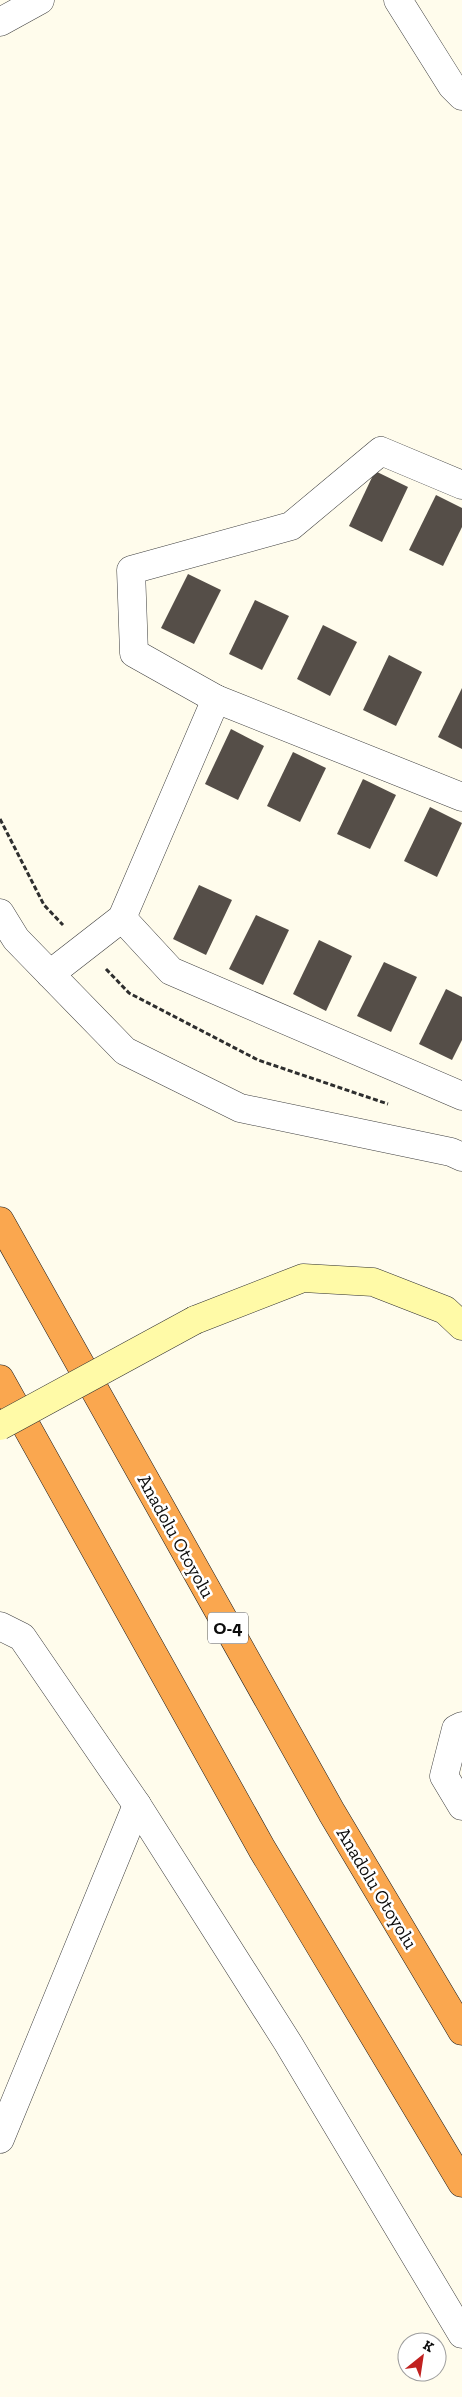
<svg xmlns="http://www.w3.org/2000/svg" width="462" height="2397" viewBox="0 0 462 2397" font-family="'Zilla Slab',serif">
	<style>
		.building { fill: #554e48 }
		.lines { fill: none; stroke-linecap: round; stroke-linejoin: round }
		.street-casing { stroke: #3f3f3f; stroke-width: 29 }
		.secondary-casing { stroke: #2e2e2e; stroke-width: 29 }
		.highway-casing { stroke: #1d1d1d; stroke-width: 29 }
		.path { stroke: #2e2e2e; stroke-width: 3; stroke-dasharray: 5 2.5; stroke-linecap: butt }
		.street { stroke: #fff; stroke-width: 28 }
		.secondary { stroke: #fffaa7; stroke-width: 28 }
		.highway { stroke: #faa74f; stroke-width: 28 }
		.secondary-bridge-casing { stroke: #2e2e2e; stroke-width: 29; stroke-linecap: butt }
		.secondary-bridge { stroke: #fffaa7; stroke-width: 28 }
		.labels { text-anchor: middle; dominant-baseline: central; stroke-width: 5; stroke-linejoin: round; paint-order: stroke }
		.shield { fill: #fff; stroke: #555; stroke-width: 1 }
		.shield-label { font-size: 18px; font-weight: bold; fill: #0c0c0c }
		.street-label { font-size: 19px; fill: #0c0c0c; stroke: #fff }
	</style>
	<rect width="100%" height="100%" fill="#fffcec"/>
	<g class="building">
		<path d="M375,471l33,16 -26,55 -33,-16z"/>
		<path d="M436,495l26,13v19l-19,39 -34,-16z"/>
		<path d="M188,574l33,16 -27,54 -33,-16z"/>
		<path d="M255,600l34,16 -27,54 -33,-16z"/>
		<path d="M323,625l34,17 -27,54 -33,-17z"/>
		<path d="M389,655l33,17 -26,54 -33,-16z"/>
		<path d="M462,688v61l-24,-12z"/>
		<path d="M231,729l33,17 -26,54 -33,-16z"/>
		<path d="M293,752l33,16 -26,54 -33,-16z"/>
		<path d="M363,779l33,16 -26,54 -33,-15z"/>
		<path d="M430,807l32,16 -25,54 -33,-16z"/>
		<path d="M199,885l33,15 -26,55 -33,-16z"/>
		<path d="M256,915l33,15 -26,55 -34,-16z"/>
		<path d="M319,940l33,16 -26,55 -33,-17z"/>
		<path d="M384,962l33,15 -26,55 -34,-16z"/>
		<path d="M446,989l16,8v43l-10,20 -33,-16z"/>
	</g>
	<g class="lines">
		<defs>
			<g id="street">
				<path d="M398,0l54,86 10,10"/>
				<path d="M0,22l40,-22"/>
				<path d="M216,699l-82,-46 -3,-83 160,-44 90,-75 81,34"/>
				<path d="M0,913l16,26 109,112 115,57 211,44 11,5"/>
				<path d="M122,918l49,53 291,125"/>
				<path d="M50,974l72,-56 94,-219 246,98"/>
				<path d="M0,1626l22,11 115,168 151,238 174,291"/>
				<path d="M462,1726l-6,3 -12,47 18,30"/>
				<path d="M0,2139l137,-334"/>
			</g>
			<path id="secondary" d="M195,1320l108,-42 70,4 72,28 17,16"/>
			<g id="highway">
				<path d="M0,1221l332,592 130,218"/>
				<path d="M0,1379l262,470 200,334"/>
			</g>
		</defs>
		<use href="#street" class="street-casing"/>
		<use href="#secondary" class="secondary-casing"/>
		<use href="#highway" class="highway-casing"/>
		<g class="path">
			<path d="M0,819l44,86 19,20"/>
			<path d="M106,969l23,24 129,67 130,44"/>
		</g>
		<use href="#street" class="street"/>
		<use href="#secondary" class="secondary"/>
		<use href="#highway" class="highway"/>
		<defs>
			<path id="secondary-bridge" d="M0,1426l195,-106"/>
		</defs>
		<use href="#secondary-bridge" class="secondary-bridge-casing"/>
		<use href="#secondary-bridge" class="secondary-bridge"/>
	</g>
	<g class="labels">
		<rect class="shield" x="208" y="1612.5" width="40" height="31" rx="4"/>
		<g class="shield-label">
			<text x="228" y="1628">O-4</text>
		</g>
		<g class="street-label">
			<text transform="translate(176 1536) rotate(61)">Anadolu Otoyolu</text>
			<text transform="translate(377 1888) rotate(59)">Anadolu Otoyolu</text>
		</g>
	</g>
	<g transform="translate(422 2357) rotate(30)"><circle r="24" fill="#ffffff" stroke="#9e9e9e"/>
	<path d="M0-4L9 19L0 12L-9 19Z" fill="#c12120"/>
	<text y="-8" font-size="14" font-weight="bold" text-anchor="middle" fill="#0c0c0c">K</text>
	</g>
</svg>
